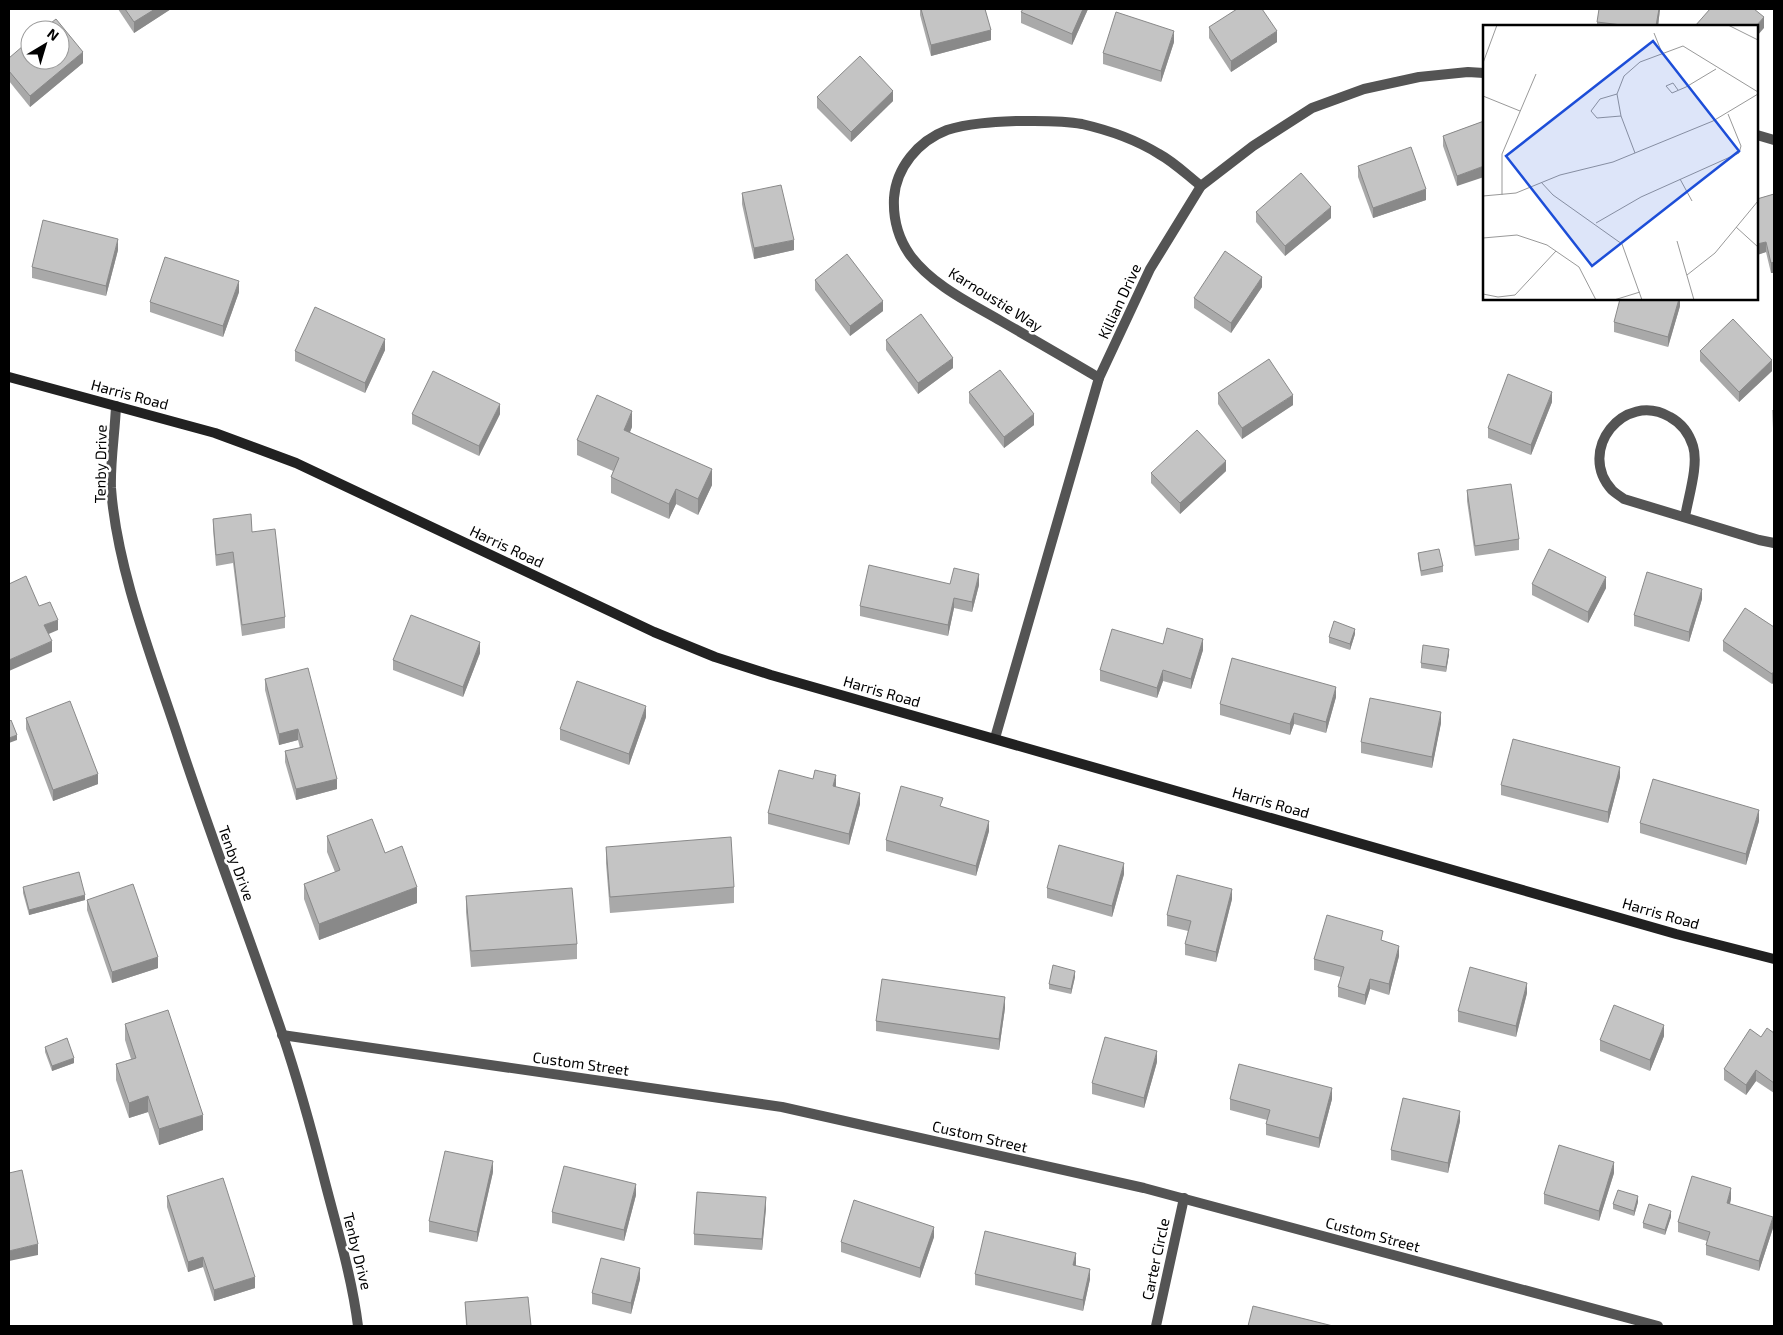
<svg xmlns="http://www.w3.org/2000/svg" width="1783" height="1335" viewBox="0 0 1783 1335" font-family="'Exo 2',sans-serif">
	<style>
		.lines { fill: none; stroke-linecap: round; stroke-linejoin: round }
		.street { stroke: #545454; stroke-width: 10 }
		.secondary { stroke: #212121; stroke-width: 10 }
		.wall { fill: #a9a9a9 }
		.shaded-wall { fill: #898989 }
		.building { fill: #c4c4c4; stroke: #898989 }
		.labels { text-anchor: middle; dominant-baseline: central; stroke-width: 5; stroke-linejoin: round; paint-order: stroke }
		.street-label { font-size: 15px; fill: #000; stroke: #fff }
		.inset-road { fill: none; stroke: #999; stroke-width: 1 }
		.view { fill: #1d4ed8; fill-opacity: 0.15; stroke: #1d4ed8; stroke-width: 2.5 }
		.inset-edge { fill: none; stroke: #000; stroke-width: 2.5 }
	</style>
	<rect width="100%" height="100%" fill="#fff"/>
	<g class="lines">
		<g class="street">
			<path d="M1757,135l17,5"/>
			<path d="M1099,378c-32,-19 -65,-38 -98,-57 -31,-18 -69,-36 -91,-66 -12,-17 -17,-36 -16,-57 2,-30 24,-57 53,-68 21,-7 48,-8 71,-9 21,0 43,-1 64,3 26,6 53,15 77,30 15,8 28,21 42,32"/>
			<path d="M116,406c-1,26 -6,56 -5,82 6,83 43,175 69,255 32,97 69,193 102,290 17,50 31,102 44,153 12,46 26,92 32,140"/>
			<path d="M1685,517c3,-19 14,-52 8,-71 -4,-13 -12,-23 -23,-29 -46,-27 -94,34 -58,73 3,3 8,6 12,9l135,41 15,3"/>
			<path d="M995,738l104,-360 51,-109 51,-83 52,-40 59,-38 52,-19 55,-12 49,-5 16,1"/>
			<path d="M282,1035l500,72 362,81 514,138"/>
			<path d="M1156,1326l28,-128"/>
		</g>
		<path class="secondary" d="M9,377l206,56 81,30 358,169 61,25 56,18 905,259 98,25"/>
	</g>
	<g class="wall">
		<path d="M118,9h53l-37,24z"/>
		<path d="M920,9h65l6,31 -60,16 -11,-41z"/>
		<path d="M1023,9h65l-16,36 -51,-22v-11z"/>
		<path d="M1660,9l-2,17h-61v-4z"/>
		<path d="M1209,27l68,15 -46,30 -22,-34z"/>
		<path d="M1174,42l-13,40 -58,-18v-11z"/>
		<path d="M9,58l74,5 -53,44 -21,-26z"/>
		<path d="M817,97l76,4 -42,41 -34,-34z"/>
		<path d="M1484,121l-27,65 -14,-40v-10z"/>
		<path d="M1358,166l68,34 -53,18 -15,-41z"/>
		<path d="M742,193l52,57 -40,9 -12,-55z"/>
		<path d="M1774,194v79h-3l-5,-21 -9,3v-56z"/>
		<path d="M1256,212l75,6 -46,38 -29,-34z"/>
		<path d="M118,250l-12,46 -74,-18v-11z"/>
		<path d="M815,280l68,31 -33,25 -35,-46z"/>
		<path d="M1262,287l-31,46 -37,-25v-10z"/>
		<path d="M239,292l-16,45 -73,-25v-10z"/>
		<path d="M1680,299v7l-12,41 -54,-15v-10z"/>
		<path d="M886,340l67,28 -35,26 -32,-44z"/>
		<path d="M385,350l-20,43 -70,-32v-10z"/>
		<path d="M1700,351l72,20 -33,31 -39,-41z"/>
		<path d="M969,392l65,33 -30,23 -35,-45z"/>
		<path d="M1218,393l75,12 -51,34 -24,-35z"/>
		<path d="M1552,402l-21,53 -43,-17v-10z"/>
		<path d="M412,414h88l-21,42 -67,-32z"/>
		<path d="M632,427l-2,5 82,53 -14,30 -22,-11 -7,15 -58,-26v-16l2,-6 -36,-16v-15z"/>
		<path d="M1226,471l-46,43 -29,-31v-10z"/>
		<path d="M1467,490l52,49v11l-44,6 -8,-55z"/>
		<path d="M213,519l39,13 33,85v11l-43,8 -9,-73 -17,3 -3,-37z"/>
		<path d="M1418,553l25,13v6l-22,4 -3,-18z"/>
		<path d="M950,584l29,1 -7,27 -18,-4 -6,28 -88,-20v-10z"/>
		<path d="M1532,584l74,4 -18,35 -56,-28z"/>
		<path d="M1702,599l-13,43 -55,-16v-11z"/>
		<path d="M1774,627v55l-2,2 -49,-33v-10z"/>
		<path d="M1355,634l-5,16 -21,-7v-6z"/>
		<path d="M1163,644l40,6 -12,39 -28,-8 -6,17 -57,-17v-11z"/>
		<path d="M480,653l-17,44 -70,-27v-10z"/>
		<path d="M1449,654l-3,18 -25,-4v-5z"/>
		<path d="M265,679l72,110 -41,11 -11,-38v-11l15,-3 -2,-8 -19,5 -14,-55z"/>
		<path d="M1336,697l-10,36 -32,-9 -4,11 -70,-20v-11z"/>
		<path d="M646,717l-17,48 -69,-25v-11z"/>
		<path d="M26,718l72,66 -45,17 -27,-72z"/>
		<path d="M1441,723l-9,45 -71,-15v-11z"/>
		<path d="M1620,777l-12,46 -107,-28v-10z"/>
		<path d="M836,786v1l24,17 -11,41 -81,-21v-11z"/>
		<path d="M943,807l46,24 -13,45 -90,-25v-11z"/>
		<path d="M1759,821l-13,44 -106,-32v-10z"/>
		<path d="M327,836l58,17 32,50 -98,37 -15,-41v-15l31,-12 -8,-20z"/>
		<path d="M606,847l128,40v16l-124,10 -4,-50z"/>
		<path d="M1124,874l-12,43 -65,-19v-10z"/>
		<path d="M23,887l62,13 -56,15 -6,-22z"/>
		<path d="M466,896l111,48v15l-106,8 -5,-55z"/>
		<path d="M1232,899l-16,63 -31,-7v-11l3,-13 -21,-5v-11z"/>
		<path d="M87,900l71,68 -46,15 -25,-73z"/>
		<path d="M1383,941l16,15 -10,39 -19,-6 -5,16 -27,-8v-10l3,-10 -27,-7v-11z"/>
		<path d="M1075,977l-4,17 -22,-5v-5z"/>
		<path d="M1527,993l-11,44 -58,-15v-11z"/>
		<path d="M1005,1008l-6,42 -123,-19v-10z"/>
		<path d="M125,1024l78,106 -44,15 -11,-33 -19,6 -13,-38v-16l15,-5 -6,-19z"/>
		<path d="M1774,1033v60l-18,-12 -10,14 -22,-15v-11l37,-32z"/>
		<path d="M1664,1036l-14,35 -50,-20v-11z"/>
		<path d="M45,1047l29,16 -22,8 -7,-19z"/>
		<path d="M1157,1062l-13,46 -52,-14v-11z"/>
		<path d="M1230,1099h102l-13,49 -53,-13v-11l1,-4 -37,-10z"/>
		<path d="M1460,1121l-12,52 -57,-13v-10z"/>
		<path d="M493,1172l-16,70 -48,-10v-11z"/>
		<path d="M1614,1173l-15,48 -55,-17v-10z"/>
		<path d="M636,1195l-12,46 -72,-18v-11z"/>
		<path d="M167,1196l88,92 -41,13 -11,-34 -15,5 -21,-65z"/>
		<path d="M1731,1199l-1,5 43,24 -14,43 -53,-16v-10l1,-4 -29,-9v-10z"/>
		<path d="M1638,1202l-4,14 -21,-7v-5z"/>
		<path d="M766,1208l-4,42 -68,-5v-11z"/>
		<path d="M1671,1217l-6,18 -22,-7v-5z"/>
		<path d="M934,1237l-14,41 -79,-26v-10z"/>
		<path d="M1076,1264l-1,2 15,13 -7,32 -108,-26v-11z"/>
		<path d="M640,1279l-9,35 -39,-10v-11z"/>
		<path d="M465,1302l66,24h-65z"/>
	</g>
	<g class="shaded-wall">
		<path d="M155,9h16l-37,24v-11z"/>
		<path d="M1083,9h5l-16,36v-11z"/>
		<path d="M1659,9h1l-2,17h-2z"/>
		<path d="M1764,17v11l-7,8 -1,-10z"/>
		<path d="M991,30v10l-60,16v-11z"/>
		<path d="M1174,31v11l-13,40v-11z"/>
		<path d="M1277,31v11l-46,30v-11z"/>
		<path d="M83,52v11l-53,44v-11z"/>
		<path d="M893,91v10l-42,41v-10z"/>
		<path d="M1484,166v11l-27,9v-10z"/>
		<path d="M1426,189v11l-53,18v-10z"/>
		<path d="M1331,207v11l-46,38v-10z"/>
		<path d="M118,239v11l-12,46v-10z"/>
		<path d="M794,240v10l-40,9v-11z"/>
		<path d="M1766,242v10l-9,3v-11z"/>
		<path d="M1774,262v11h-3v-10z"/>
		<path d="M1262,277v10l-31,46v-10z"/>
		<path d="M239,281v11l-16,45v-11z"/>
		<path d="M1679,299h1v7l-12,41v-10z"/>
		<path d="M883,301v10l-33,25v-10z"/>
		<path d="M385,339v11l-20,43v-10z"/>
		<path d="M953,358v10l-35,26v-11z"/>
		<path d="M1772,360v11l-33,31v-10z"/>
		<path d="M1552,392v10l-21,53v-10z"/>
		<path d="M1293,395v10l-51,34v-11z"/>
		<path d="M500,404v10l-21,42v-10z"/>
		<path d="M632,411v16l-8,18v-15z"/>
		<path d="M1034,414v11l-30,23v-11z"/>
		<path d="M1226,461v10l-46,43v-11z"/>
		<path d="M712,469v16l-14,30v-16z"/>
		<path d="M676,489v15l-7,15v-15z"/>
		<path d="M979,574v11l-7,27v-10z"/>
		<path d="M1606,577v11l-18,35v-11z"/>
		<path d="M1702,589v10l-13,43v-10z"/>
		<path d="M954,598v10l-6,28v-11z"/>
		<path d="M58,620v10l-14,6v-11z"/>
		<path d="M1355,629v5l-5,16v-6z"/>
		<path d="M1203,639v11l-12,39v-10z"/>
		<path d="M52,641v11l-43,19v-11z"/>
		<path d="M480,642v11l-17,44v-10z"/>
		<path d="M1449,649v5l-3,18v-5z"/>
		<path d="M1163,670v11l-6,17v-10z"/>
		<path d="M1774,671v11l-2,2v-10z"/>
		<path d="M1336,687v10l-10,36v-11z"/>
		<path d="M646,706v11l-17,48v-11z"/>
		<path d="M1441,712v11l-9,45v-11z"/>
		<path d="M1294,713v11l-4,11v-11z"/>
		<path d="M298,729v11l-19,5v-11z"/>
		<path d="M17,735v5l-8,3v-5z"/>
		<path d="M1620,767v10l-12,46v-11z"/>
		<path d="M98,774v10l-45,17v-11z"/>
		<path d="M836,775v11l-3,11v-11z"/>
		<path d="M337,779v10l-41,11v-11z"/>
		<path d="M860,793v11l-11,41v-11z"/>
		<path d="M1759,810v11l-13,44v-11z"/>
		<path d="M989,821v10l-13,45v-10z"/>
		<path d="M1124,863v11l-12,43v-11z"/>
		<path d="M417,887v16l-98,37v-16z"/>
		<path d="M1232,889v10l-16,63v-10z"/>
		<path d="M85,895v5l-56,15v-5z"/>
		<path d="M1399,946v10l-10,39v-11z"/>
		<path d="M158,957v11l-46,15v-11z"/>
		<path d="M1075,971v6l-4,17v-5z"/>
		<path d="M1370,979v10l-5,16v-10z"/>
		<path d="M1527,983v10l-11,44v-11z"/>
		<path d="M1005,997v11l-6,42v-11z"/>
		<path d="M1664,1025v11l-14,35v-11z"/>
		<path d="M1157,1051v11l-13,46v-10z"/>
		<path d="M74,1058v5l-22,8v-5z"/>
		<path d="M1756,1070v11l-10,14v-10z"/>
		<path d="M1332,1088v11l-13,49v-10z"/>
		<path d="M148,1096v16l-19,6v-15z"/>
		<path d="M10,1098v11l-1,1v-11z"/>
		<path d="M1460,1111v10l-12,52v-10z"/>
		<path d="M203,1115v15l-44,15v-16z"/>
		<path d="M493,1161v11l-16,70v-10z"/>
		<path d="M1614,1162v11l-15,48v-10z"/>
		<path d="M636,1184v11l-12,46v-11z"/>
		<path d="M1731,1188v11l-4,15v-11z"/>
		<path d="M1638,1196v6l-4,14v-5z"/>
		<path d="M766,1197v11l-4,42v-11z"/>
		<path d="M1671,1211v6l-6,18v-5z"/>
		<path d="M1773,1217v11l-14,43v-10z"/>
		<path d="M934,1227v10l-14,41v-10z"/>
		<path d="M38,1244v11l-29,6v-10z"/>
		<path d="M1076,1253v11l-3,12v-11z"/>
		<path d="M203,1257v10l-15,5v-10z"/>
		<path d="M640,1268v11l-9,35v-11z"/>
		<path d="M1090,1269v10l-7,32v-11z"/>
		<path d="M255,1277v11l-41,13v-11z"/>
	</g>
	<g class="building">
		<path d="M125,9h30l-21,13z"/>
		<path d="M921,9h64l6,21 -60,15z"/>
		<path d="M1023,9h60l-11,25 -51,-22z"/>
		<path d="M1237,9h25l15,22 -46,30 -22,-34z"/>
		<path d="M1599,9h60l-3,17h-26l-33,-4z"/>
		<path d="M1710,9h44l10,8 -8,9h-61z"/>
		<path d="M1116,12l58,19 -13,40 -58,-18z"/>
		<path d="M56,19l27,33 -53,44 -21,-25v-13l21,-18v20h30v-30h-18z"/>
		<path d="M860,56l33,35 -42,41 -34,-35z"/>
		<path d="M1484,121v45l-27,10 -14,-40z"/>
		<path d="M1411,147l15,42 -53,19 -15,-42z"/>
		<path d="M1301,173l30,34 -46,39 -29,-34z"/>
		<path d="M781,185l13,55 -40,8 -12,-55z"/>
		<path d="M1774,194v68l-3,1 -5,-21 -9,2v-45z"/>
		<path d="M43,220l75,19 -12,47 -74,-19z"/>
		<path d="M1225,251l37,26 -31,46 -37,-25z"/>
		<path d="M847,254l36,47 -33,25 -35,-46z"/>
		<path d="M165,257l74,24 -16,45 -73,-24z"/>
		<path d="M1620,299h59l-11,38 -54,-15z"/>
		<path d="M315,307l70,32 -20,44 -70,-32z"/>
		<path d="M921,314l32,44 -35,25 -32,-43z"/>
		<path d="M1733,319l39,41 -33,32 -39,-41z"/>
		<path d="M1269,359l24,36 -51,33 -24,-35z"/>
		<path d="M1000,370l34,44 -30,23 -35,-45z"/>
		<path d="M433,371l67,33 -21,42 -67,-32z"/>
		<path d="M1508,374l44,18 -21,53 -43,-17z"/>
		<path d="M597,395l35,16 -8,19 88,39 -14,30 -22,-10 -7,15 -58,-27 8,-19 -42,-18z"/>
		<path d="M1773,410h1v37z"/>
		<path d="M1197,430l29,31 -46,42 -29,-30z"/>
		<path d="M1511,484l8,55 -44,7 -8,-56z"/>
		<path d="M251,514l1,18 23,-3 10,88 -43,8 -9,-73 -17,3 -3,-36z"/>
		<path d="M1439,549l4,17 -22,5 -3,-18z"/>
		<path d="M1549,549l57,28 -18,35 -56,-28z"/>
		<path d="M869,565l81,19 4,-16 25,6 -7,28 -18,-4 -6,27 -88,-19z"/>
		<path d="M1647,572l55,17 -13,43 -55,-17z"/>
		<path d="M26,576l13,30 11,-4 8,18 -14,5 8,16 -43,19v-76z"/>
		<path d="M1745,608l29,19v44l-2,3 -49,-33z"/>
		<path d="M411,615l69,27 -17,45 -70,-27z"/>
		<path d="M1334,621l21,8 -5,15 -21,-7z"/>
		<path d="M1167,628l36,11 -12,40 -28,-9 -6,18 -57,-18 12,-41 51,15z"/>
		<path d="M1423,645l26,4 -3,18 -25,-4z"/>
		<path d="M1232,658l104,29 -10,35 -32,-9 -4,11 -70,-20z"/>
		<path d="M308,668l29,111 -41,10 -11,-38 18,-4 -5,-18 -19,5 -14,-55z"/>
		<path d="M577,681l69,25 -17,48 -69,-25z"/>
		<path d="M1370,698l71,14 -9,45 -71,-15z"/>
		<path d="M70,701l28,73 -45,16 -27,-72z"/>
		<path d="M11,720l6,15 -8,3v-16z"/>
		<path d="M1513,739l107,28 -12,45 -107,-27z"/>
		<path d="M779,770l34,9 2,-9 21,5 -3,11 27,7 -11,41 -81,-21z"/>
		<path d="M1653,779l106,31 -13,44 -106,-31z"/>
		<path d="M901,786l42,12 -3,8 49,15 -13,45 -90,-26z"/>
		<path d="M372,819l13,34 17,-7 15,41 -98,37 -15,-40 36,-14 -13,-34z"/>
		<path d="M731,837l3,50 -124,10 -4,-50z"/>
		<path d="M1059,845l65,18 -12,43 -65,-18z"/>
		<path d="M79,872l6,23 -56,15 -6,-23z"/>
		<path d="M1177,875l55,14 -16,63 -31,-8 6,-23 -24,-6z"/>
		<path d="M133,884l25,73 -46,15 -25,-72z"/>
		<path d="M572,888l5,56 -106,7 -5,-55z"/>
		<path d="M1327,915l56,16 -2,9 18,6 -10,38 -19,-5 -5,16 -27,-8 6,-20 -30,-8z"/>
		<path d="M1053,965l22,6 -4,18 -22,-5z"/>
		<path d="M1470,967l57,16 -11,43 -58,-15z"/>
		<path d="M882,979l123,18 -6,42 -123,-18z"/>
		<path d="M1614,1005l50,20 -14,35 -50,-20z"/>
		<path d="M168,1010l35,105 -44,14 -11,-33 -19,7 -13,-39 20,-6 -11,-34z"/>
		<path d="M1767,1028l7,5v50l-18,-13 -10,15 -22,-16 26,-40 11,8z"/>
		<path d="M1105,1037l52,14 -13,47 -52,-15z"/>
		<path d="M67,1038l7,20 -22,8 -7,-19z"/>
		<path d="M1239,1064l93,24 -13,50 -53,-14 4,-14 -40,-11z"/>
		<path d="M1403,1098l57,13 -12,52 -57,-13z"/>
		<path d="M1559,1145l55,17 -15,49 -55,-17z"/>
		<path d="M445,1151l48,10 -16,71 -48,-11z"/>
		<path d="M564,1166l72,18 -12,46 -72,-18z"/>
		<path d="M22,1170l16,74 -29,7v-78z"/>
		<path d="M1692,1176l39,12 -4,15 46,14 -14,44 -53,-16 4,-13 -32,-10z"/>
		<path d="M223,1178l32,99 -41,13 -11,-33 -15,5 -21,-66z"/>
		<path d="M1618,1190l20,6 -4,15 -21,-7z"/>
		<path d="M697,1192l69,5 -4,42 -68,-5z"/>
		<path d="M854,1200l80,27 -14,41 -79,-26z"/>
		<path d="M1649,1204l22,7 -6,19 -22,-7z"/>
		<path d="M985,1231l91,22 -3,12 17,4 -7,31 -108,-26z"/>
		<path d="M601,1258l39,10 -9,35 -39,-10z"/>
		<path d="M528,1297l3,29h-64l-2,-24z"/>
		<path d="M1253,1306l80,20h-85z"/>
	</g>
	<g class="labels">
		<g class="street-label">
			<text transform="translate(996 299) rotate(32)">Karnoustie Way</text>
			<text transform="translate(1119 301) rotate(-65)">Killian Drive</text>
			<text transform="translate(130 394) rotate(15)">Harris Road</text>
			<text transform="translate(100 464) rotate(-89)">Tenby Drive</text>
			<text transform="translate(507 546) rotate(25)">Harris Road</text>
			<text transform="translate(882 691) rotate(16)">Harris Road</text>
			<text transform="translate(1271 802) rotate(16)">Harris Road</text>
			<text transform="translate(237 863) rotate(70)">Tenby Drive</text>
			<text transform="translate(1661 913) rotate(16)">Harris Road</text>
			<text transform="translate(581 1063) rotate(8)">Custom Street</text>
			<text transform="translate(980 1136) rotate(13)">Custom Street</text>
			<text transform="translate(1373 1234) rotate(15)">Custom Street</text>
			<text transform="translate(358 1251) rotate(76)">Tenby Drive</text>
			<text transform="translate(1155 1259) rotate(-78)">Carter Circle</text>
		</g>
	</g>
	<g transform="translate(1483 25)">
		<rect width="275" height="275" fill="#fff"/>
		<path class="inset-road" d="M245,0l30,15M171,8l8,20M0,38l14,-38M195,65l-5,-7 -7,3 6,7 14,-6 30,-18M134,69l-17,5 -9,12 6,7 24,-2M0,71l37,15M152,128l-14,-37 -4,-22 7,-18 16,-14 43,-16 75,46M197,154l12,22M58,157l12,13 69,49 20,56M19,170v-41l34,-80M0,171l33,-3 44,-18 53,-13 100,-41 45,-27M113,198l45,-26 98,-44 2,-7 -13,-32M253,202l22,20M0,213l34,-3 30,10 32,22 17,33M194,216l17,59M204,250l28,-22 43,-52M0,269l15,3 17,-2 41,-44M131,275l26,-8"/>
		<path class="view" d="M170,16l86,110 -147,115 -86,-110z"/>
		<rect width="275" height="275" class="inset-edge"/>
	</g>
	<rect width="1783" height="1335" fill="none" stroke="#000000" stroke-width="20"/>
	<g transform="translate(45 45) rotate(38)"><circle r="24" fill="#ffffff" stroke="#999999"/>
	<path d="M0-4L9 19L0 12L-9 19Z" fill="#000000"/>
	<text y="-8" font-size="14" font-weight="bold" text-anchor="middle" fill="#000000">N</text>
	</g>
</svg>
